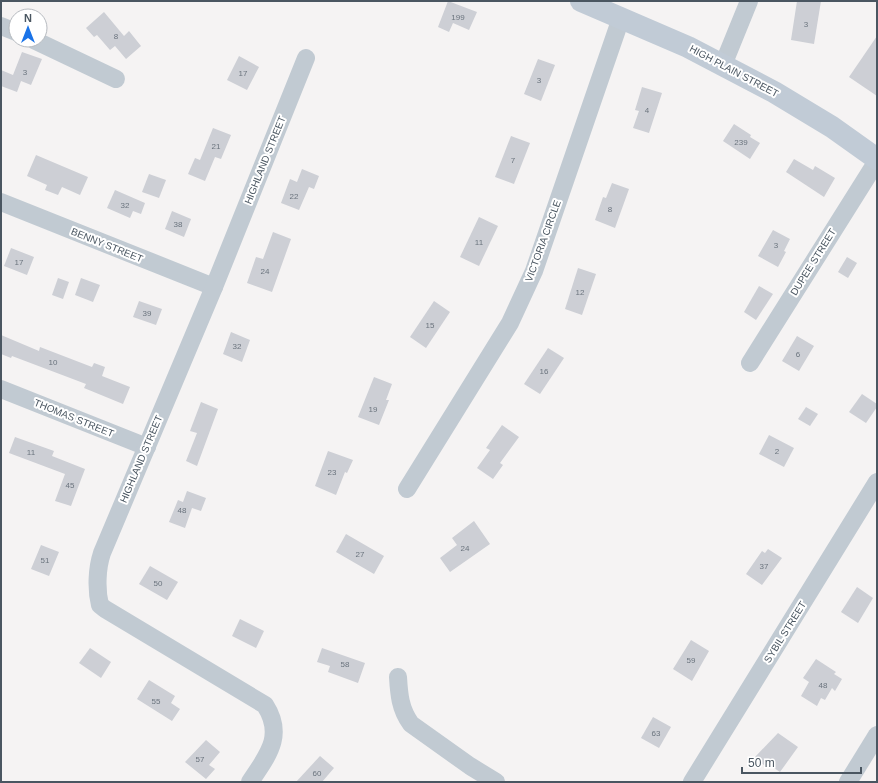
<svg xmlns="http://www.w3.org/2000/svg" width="878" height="783" viewBox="0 0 878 783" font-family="Arial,sans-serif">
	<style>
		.building { fill: #cdcfd5 }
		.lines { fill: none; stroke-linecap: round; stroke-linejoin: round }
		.minor { stroke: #c1cad2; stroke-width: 18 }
		.secondary { stroke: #c1cbd6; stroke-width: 22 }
		.labels { text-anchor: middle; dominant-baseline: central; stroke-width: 4; stroke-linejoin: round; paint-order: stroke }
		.number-label { font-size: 8px; fill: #6b747e }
		.street-label { font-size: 10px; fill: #4a5661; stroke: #fff }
	</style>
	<rect width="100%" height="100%" fill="#f5f3f3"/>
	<g class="building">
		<path d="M448,1l29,11 -8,18 -16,-7 -4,9 -11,-5z"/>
		<path d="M797,1h24l-7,43 -23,-4z"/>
		<path d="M104,12l20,24 5,-5 12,15 -15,13 -11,-13 -5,4 -13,-15 -3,2 -8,-9z"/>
		<path d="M877,36v60l-28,-19z"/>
		<path d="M22,52l20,7 -11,26 -10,-4 -4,11 -16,-6v-16l12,5z"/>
		<path d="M239,56l20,11 -12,23 -20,-10z"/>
		<path d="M538,59l17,6 -14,36 -17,-7z"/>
		<path d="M642,87l20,6 -13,40 -16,-5 6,-17 -4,-1z"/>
		<path d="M734,124l17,11 -1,2 10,6 -10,16 -27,-18z"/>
		<path d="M213,128l18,7 -10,24 -6,-2 -10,24 -17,-7 7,-16 5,2z"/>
		<path d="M511,136l19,7 -16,41 -19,-7z"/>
		<path d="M36,155l52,22 -8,18 -18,-8 -4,8 -13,-5 2,-5 -20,-9z"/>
		<path d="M794,159l19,11 2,-4 20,12 -11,19 -38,-25z"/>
		<path d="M302,169l17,7 -5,13 -5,-2 -10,23 -18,-7 9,-24 7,3z"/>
		<path d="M149,174l17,6 -7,18 -17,-6z"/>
		<path d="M612,183l17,6 -14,39 -20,-8 8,-23 3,1z"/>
		<path d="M115,190l30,13 -4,11 -8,-3 -3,7 -23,-10z"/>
		<path d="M172,211l19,8 -7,18 -19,-8z"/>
		<path d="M479,217l19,9 -19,40 -19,-9z"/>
		<path d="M773,230l17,9 -6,12 2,1 -8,15 -20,-11z"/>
		<path d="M273,232l18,7 -19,53 -25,-9 9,-26 7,2z"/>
		<path d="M11,248l23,9 -7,18 -23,-9z"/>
		<path d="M847,257l10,6 -9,15 -10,-6z"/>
		<path d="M578,268l18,6 -14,41 -17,-6z"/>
		<path d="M58,278l11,4 -6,17 -11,-4z"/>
		<path d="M81,278l19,7 -7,17 -18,-7z"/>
		<path d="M759,286l14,8 -17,26 -12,-8z"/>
		<path d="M139,301l23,8 -6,16 -23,-8z"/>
		<path d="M434,301l16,11 -24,36 -16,-11z"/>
		<path d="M231,332l19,8 -8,22 -19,-8z"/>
		<path d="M1,335l38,16 1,-4 52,20 2,-4 11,4 -3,9 28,11 -7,17 -39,-16 2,-4 -74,-28 -1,2 -10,-4z"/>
		<path d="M797,336l17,10 -15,25 -17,-10z"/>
		<path d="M548,348l16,10 -24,36 -16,-10z"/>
		<path d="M374,377l18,7 -6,16h3l-10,25 -21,-8z"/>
		<path d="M862,394l15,10v3l-11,16 -17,-11z"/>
		<path d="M201,402l17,7 -21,57 -11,-5 11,-28 -7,-2z"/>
		<path d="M806,407l12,7 -8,12 -12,-7z"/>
		<path d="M502,425l17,12 -19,26 3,2 -10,14 -16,-11 13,-18 -4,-2z"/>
		<path d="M769,435l25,13 -10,19 -25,-13z"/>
		<path d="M15,437l39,14 -2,5 33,13 -14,37 -16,-5 10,-27 -56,-21z"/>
		<path d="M328,451l25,9 -6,13 -2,-1 -9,23 -21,-9z"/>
		<path d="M187,491l19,7 -5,13 -9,-3 -7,20 -16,-6 9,-22 5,2z"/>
		<path d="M474,521l16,23 -40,28 -10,-14 17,-13 -5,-7z"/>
		<path d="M346,534l38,22 -10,18 -38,-22z"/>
		<path d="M41,545l18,7 -10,24 -18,-7z"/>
		<path d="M768,549l14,9 -20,27 -16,-11 16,-23 3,2z"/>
		<path d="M150,566l28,16 -11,18 -28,-16z"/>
		<path d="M857,587l16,11 -15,25 -17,-11z"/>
		<path d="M240,619l24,12 -8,17 -24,-12z"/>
		<path d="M691,640l18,11 -17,30 -19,-12z"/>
		<path d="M90,648l21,14 -10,16 -22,-15z"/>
		<path d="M322,648l43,15 -7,20 -30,-11 2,-6 -13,-4z"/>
		<path d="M816,659l20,13 -2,2 8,5 -7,12 -3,-3 -7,12 -4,-2 -4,8 -16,-10 8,-14 -6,-4z"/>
		<path d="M149,680l26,16 -4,7 9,6 -8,12 -35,-22z"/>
		<path d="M653,717l18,10 -12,21 -18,-10z"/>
		<path d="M778,733l20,14 -18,25 -12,-8 -2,3 -11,-10z"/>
		<path d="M206,740l14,12 -11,13 6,4 -9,10 -21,-17z"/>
		<path d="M320,756l14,12 -12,14h-26z"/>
	</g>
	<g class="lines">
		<g class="minor">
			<path d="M1,26l15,6"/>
			<path d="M34,40l82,39"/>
			<path d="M723,65l26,-64"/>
			<path d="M1,202l213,85"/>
			<path d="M750,363l127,-202"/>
			<path d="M1,389l146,58"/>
			<path d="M407,489l103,-166 24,-52 87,-253"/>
			<path d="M398,677c1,17 2,32 13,47l59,42 26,16"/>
			<path d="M250,782c17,-26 35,-46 15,-77l-160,-96 -5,-4c-4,-16 -3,-37 2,-52l112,-266 92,-229"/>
			<path d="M692,782l185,-300"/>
			<path d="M848,782l29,-47"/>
		</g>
		<path class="secondary" d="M581,1l107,46 86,45 58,35 45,32"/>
	</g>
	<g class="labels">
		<g class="number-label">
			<text x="458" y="17">199</text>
			<text x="806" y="24">3</text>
			<text x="116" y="36">8</text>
			<text x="25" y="72">3</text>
			<text x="243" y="73">17</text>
			<text x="539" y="80">3</text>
			<text x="647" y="110">4</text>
			<text x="741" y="142">239</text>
			<text x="216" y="146">21</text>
			<text x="513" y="160">7</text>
			<text x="294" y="196">22</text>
			<text x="125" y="205">32</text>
			<text x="610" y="209">8</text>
			<text x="178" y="224">38</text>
			<text x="479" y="242">11</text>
			<text x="776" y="245">3</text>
			<text x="19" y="262">17</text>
			<text x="265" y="271">24</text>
			<text x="580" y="292">12</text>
			<text x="147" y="313">39</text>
			<text x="430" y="325">15</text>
			<text x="237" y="346">32</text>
			<text x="798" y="354">6</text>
			<text x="53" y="362">10</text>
			<text x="544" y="371">16</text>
			<text x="373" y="409">19</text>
			<text x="777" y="451">2</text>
			<text x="31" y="452">11</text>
			<text x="332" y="472">23</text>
			<text x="70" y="485">45</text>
			<text x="182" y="510">48</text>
			<text x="465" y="548">24</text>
			<text x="360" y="554">27</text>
			<text x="45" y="560">51</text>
			<text x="764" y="566">37</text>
			<text x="158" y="583">50</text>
			<text x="691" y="660">59</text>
			<text x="345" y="664">58</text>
			<text x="823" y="685">48</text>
			<text x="156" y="701">55</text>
			<text x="656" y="733">63</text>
			<text x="200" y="759">57</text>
			<text x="317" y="773">60</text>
		</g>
		<g class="street-label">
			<text transform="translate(734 71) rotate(28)">HIGH PLAIN STREET</text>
			<text transform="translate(265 160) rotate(-68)">HIGHLAND STREET</text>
			<text transform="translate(543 241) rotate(-70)">VICTORIA CIRCLE</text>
			<text transform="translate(107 245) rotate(22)">BENNY STREET</text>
			<text transform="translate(813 262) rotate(-58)">DUPEE STREET</text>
			<text transform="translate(74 418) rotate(22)">THOMAS STREET</text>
			<text transform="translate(141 459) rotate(-67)">HIGHLAND STREET</text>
			<text transform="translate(785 632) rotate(-58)">SYBIL STREET</text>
		</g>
	</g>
	<rect width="878" height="783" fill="none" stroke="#4a5661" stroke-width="4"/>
	<g transform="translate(28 28)"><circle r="19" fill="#ffffff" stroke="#b7bbc0"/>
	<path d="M0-3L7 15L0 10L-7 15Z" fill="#1a73e8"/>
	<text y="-6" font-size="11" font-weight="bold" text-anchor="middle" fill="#4a5661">N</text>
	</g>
	<path d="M742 767v6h119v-6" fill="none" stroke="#4a5661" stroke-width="2"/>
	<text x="748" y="767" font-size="12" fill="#4a5661" stroke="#ffffff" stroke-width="3" paint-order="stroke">50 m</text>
</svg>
